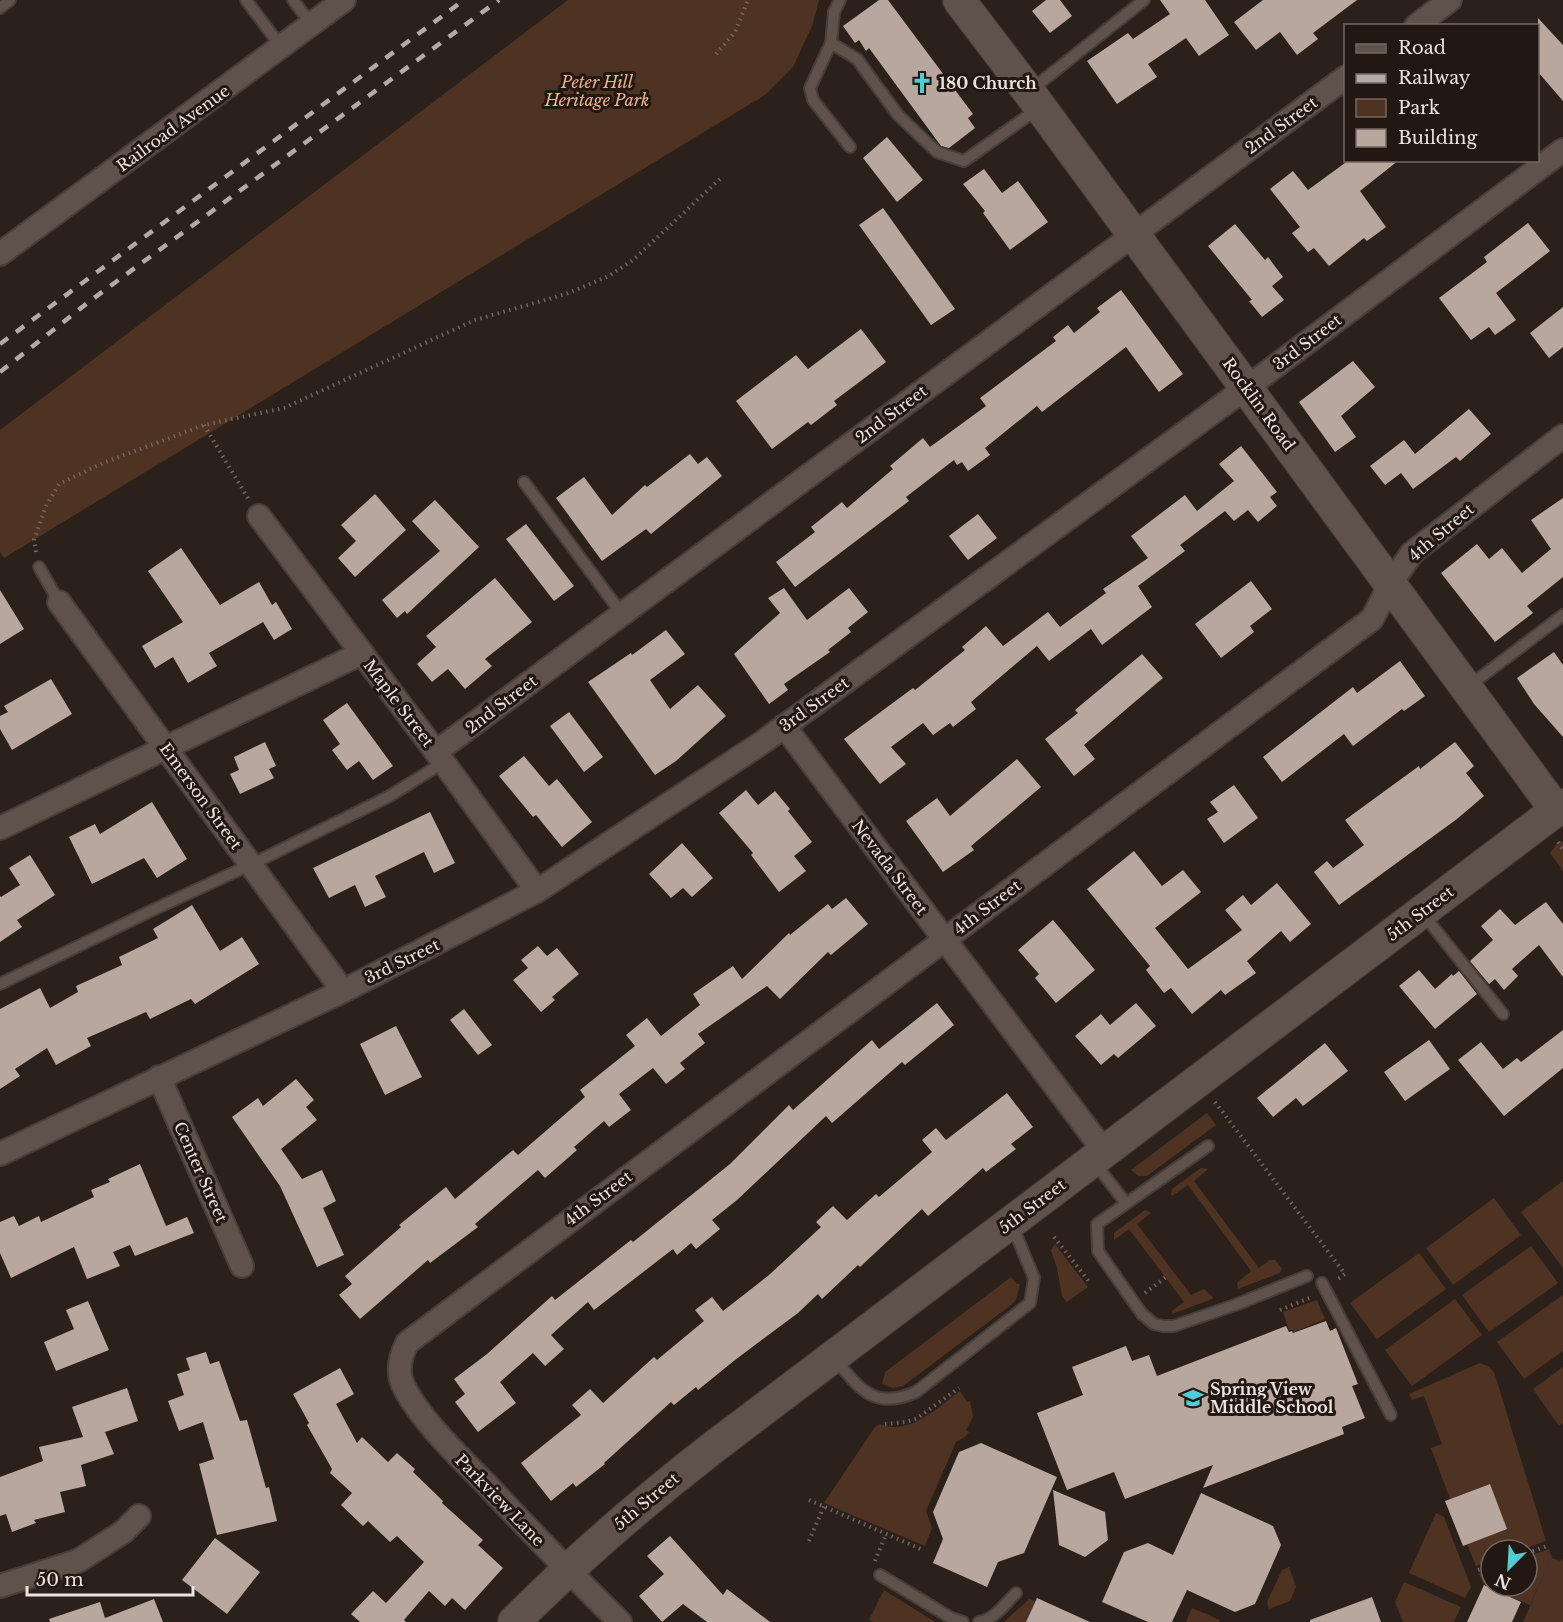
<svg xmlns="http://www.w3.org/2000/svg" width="1563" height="1622" viewBox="0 0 1563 1622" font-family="'Libre Baskerville',serif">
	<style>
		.green { fill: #4f3322 }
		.building { fill: #b7a79f }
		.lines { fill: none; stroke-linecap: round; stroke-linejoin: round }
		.lane-casing { stroke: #483e39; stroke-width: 14 }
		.street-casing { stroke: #483e39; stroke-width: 26 }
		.secondary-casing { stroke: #483e39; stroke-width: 34 }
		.path { stroke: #716661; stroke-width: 4; stroke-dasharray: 1.5 4.5; stroke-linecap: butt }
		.lane { stroke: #5f524a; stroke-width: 10 }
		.street { stroke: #5f524a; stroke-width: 22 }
		.secondary { stroke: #5f524a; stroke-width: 32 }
		.rail { stroke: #b4aaa5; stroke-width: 4.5; stroke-dasharray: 10 10; stroke-linecap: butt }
		.labels { text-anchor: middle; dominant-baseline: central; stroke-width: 6; stroke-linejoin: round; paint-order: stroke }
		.park-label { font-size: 16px; font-style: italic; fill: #f2b38d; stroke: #221711 }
		.poi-label { font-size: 16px; font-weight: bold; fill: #ebe3de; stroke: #221711; text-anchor: start }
		.street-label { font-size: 16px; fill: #ebe3de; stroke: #221711 }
	</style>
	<rect width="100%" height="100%" fill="#2c201a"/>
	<g class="green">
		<path d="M568,0h251l-7,26 -19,41 -28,28 -761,463 -4,-6v-122z"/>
		<path d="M1563,841v30l-13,-18 8,-11z"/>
		<path d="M1207,1113l9,12 -69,51h-9l-7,-6z"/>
		<path d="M1201,1168l7,1 -14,12 65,87 11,-8h5l7,8 -2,5 -42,16 -1,-6 14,-12 -63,-86 -16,11 -1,-2 1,-5z"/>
		<path d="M1563,1181v87l-42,-56z"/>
		<path d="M1494,1198l27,37 -68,50 -27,-37z"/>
		<path d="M1145,1210l6,3 -14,11 54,71 13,-6 9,8 -1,2 -40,15v-3l12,-9 -55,-73 -15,11v-7z"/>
		<path d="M1055,1244l33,43 -21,15 -5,-6 -5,-28 -6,-18z"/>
		<path d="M1531,1246l27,37 -69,49 -27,-37z"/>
		<path d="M1419,1253l27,36 -69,50 -27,-36z"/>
		<path d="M1011,1277l6,7h3l-4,16 -5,5 -108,81 -10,2 -11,-4 3,-12z"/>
		<path d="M1563,1295v56l-39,28 -27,-37z"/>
		<path d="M1455,1299l27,36 -70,51 -27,-36z"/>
		<path d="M1317,1300l8,19 -31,13 -1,-2h-4l-6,-18z"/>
		<path d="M1480,1363l8,3 6,6 52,169 -25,9h-30v11l-15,5 -9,-22 22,-60 -39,15 -19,-51 11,-4 -18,-48 -12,4 -3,-6z"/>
		<path d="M1563,1367v56l-4,3 -26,-37z"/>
		<path d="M960,1391l7,11 3,-1 3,16 -7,13 3,2 -4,5 -9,5 -30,69 6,17 -7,18 -101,-43 51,-76 5,-3c29,13 59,-18 80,-33z"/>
		<path d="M1436,1513l8,4 27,70 -6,11 -56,-25z"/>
		<path d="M1549,1549l3,9 9,3 2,-2v63h-40l28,-64 -21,47 -46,-20 -5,-11 12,-4v16h36v-29z"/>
		<path d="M1289,1567l7,20 -6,14 -21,8 -2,-7 15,-32z"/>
		<path d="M1404,1582l57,25 -7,15h-51l-8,-20z"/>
		<path d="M884,1590l51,32h-62l-4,-2z"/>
		<path d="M1029,1599l6,2 -9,21h-22z"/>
		<path d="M1192,1608l28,12 -1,2h-33z"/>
	</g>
	<g class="building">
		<path d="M879,0h9l85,114 -5,4 7,10 -26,20 -8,-2 -72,-98 -3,3 -7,-11 -4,3 -12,-17z"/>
		<path d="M1046,0h14l12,16 -22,17 -18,-22z"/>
		<path d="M1160,0h45l24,35 -30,21 -13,-18 -38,26 9,13 -40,27 -30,-43 41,-28 5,6 37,-25z"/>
		<path d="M1263,0h94l-44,33 5,6 -21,16 -17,-23 -24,18 -22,-28z"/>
		<path d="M1538,18l25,27v56l-25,-29z"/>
		<path d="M887,137l36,43 -26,22 -34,-44z"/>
		<path d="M1349,160h50l-39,31 26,36 -19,14 -3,-3 -35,28 -15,-18 -6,4 -16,-19 8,-6 -30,-38 23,-18 15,19z"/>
		<path d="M984,169l18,24 16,-12 30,41 -38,28 -27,-37 2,-2 -22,-27z"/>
		<path d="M883,208l72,101 -24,16 -72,-100z"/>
		<path d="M1528,223l22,28 -54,42 20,27 -21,15 -6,-8 -18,13 -32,-42 48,-36 -3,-5z"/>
		<path d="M1235,224l30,36 3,-3 15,20 -11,9 12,14 -22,17 -13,-16 3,-1 -44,-54z"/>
		<path d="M1121,290l62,84 -24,18 -33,-45 -84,65 -5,-6 -52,42 5,7 -22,16 -6,-9 -5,3 -3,-5 -48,37 3,4 -114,86 -19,-25 39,-30 -4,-5 31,-25 5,6 46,-39 -3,-3 33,-28 7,9 56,-41 -6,-8 76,-57 -3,-4 15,-12 6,8 26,-21 -3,-4z"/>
		<path d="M1563,307v40l-14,11 -19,-25z"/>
		<path d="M861,329l25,33 -52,39 3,4 -26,20 -3,-3 -36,27 -36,-48 60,-46 12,14z"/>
		<path d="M1353,361l22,26 -34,29 15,21 -21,15 -36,-50z"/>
		<path d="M1469,409l22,25 -31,27 -4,-4 -43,32 -12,-16 -16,12 -15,-19 34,-26 11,14z"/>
		<path d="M1241,446l36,46 -7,5 7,9 -19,16 -10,-12 -14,11 -9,-10 -45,34 5,6 -47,35 14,21 -50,38 -11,-16 -42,32 -12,-15 -66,56 5,7 -23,18 -3,-4 -17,12 -10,-12 -32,24 15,17 -26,20 -36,-45 69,-51 2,2 50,-40 -3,-3 24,-21 17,20 45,-34 12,15 46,-34 -3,-4 45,-31 -17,-22 54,-41 12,16 37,-30 -15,-17z"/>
		<path d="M690,454l8,10 9,-7 15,19 -71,58 -5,-5 -44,32 -46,-63 28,-21 28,38 33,-30 2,2z"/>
		<path d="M375,494l31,36 -51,47 -17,-19 18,-17 -15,-16z"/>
		<path d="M1563,498v79l-36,29 6,7 -38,29 -54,-69 36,-29 12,15 13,-11 20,25 29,-24 -20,-29z"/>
		<path d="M435,500l44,47 -72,67 -2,-3 -8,7 -15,-18 58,-49 -28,-30z"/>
		<path d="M978,514l19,24 -29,22 -19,-24z"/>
		<path d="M526,524l48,62 -20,15 -48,-62z"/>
		<path d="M181,548l39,57 39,-23 13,23 4,-3 16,27 -18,11 -11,-18 -54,31 8,13 -29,17 -15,-26 -18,11 -13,-22 41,-24 -35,-51z"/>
		<path d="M495,578l37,44 -47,37 7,7 -27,23 -17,-20 -16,13 -15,-18 19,-17 -10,-11z"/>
		<path d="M1251,581l21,28 -22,17 4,6 -33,26 -26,-34z"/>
		<path d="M784,588l23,32 42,-32 19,24 -20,16 3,4 -23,18 2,2 -46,32 4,6 -19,14 -35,-50 46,-41 -12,-15z"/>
		<path d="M0,590l24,39 -24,15z"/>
		<path d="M666,630l19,24 -35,26 20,29 28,-24 28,31 -50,45 -21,14 -67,-93 43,-29 1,2z"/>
		<path d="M1554,652l9,13v72l-29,-33 -17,-26z"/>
		<path d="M1142,654l21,24 -79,67 11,14 -21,17 -29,-37 33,-26 -3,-3z"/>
		<path d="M1400,661l25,35 -21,15 -2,-2 -49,37 -9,-12 -62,48 -19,-25 90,-70 4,6z"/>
		<path d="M51,679l21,35 -60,36 -12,-21v-13l8,-4 -4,-6z"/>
		<path d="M347,703l46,63 -20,14 -14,-19 -12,9 -15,-20 8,-6 -17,-24z"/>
		<path d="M569,712l34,45 -19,15 -34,-46z"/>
		<path d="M265,742l11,24 -7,3 5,9 -34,16 -10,-20 9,-4 -5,-13z"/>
		<path d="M1455,742l19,24 -8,7 18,23 -27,23 -118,86 -25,-33 13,-11 6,7 31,-23 -19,-25 74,-54 1,3z"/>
		<path d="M524,756l25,30 8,-7 35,43 -30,25 -26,-32 -3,2 -34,-41z"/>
		<path d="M1017,759l24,28 -70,59 3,4 -31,22 -37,-51 31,-23 13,18z"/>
		<path d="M1234,785l24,33 -34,25 -17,-24 11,-7 -8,-10z"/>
		<path d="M746,790l12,15 17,-14 15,18 -2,2 24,31 -18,14 12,15 -27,21 -28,-37 2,-2 -34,-40z"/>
		<path d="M152,802l35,57 -30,19 -13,-20 -52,26 -23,-47 26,-13 5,10z"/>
		<path d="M430,812l25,51 -21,10 -10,-21 -49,24 11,21 -21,10 -10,-22 -26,13 -16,-30z"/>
		<path d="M682,843l31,35 -21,19 -9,-9 -12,10 -22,-24z"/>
		<path d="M1134,851l28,35 21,-16 18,22 -46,36 33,41 54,-39 -17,-20 18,-15 8,10 26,-22 34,41 -21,18 -9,-11 -34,30 9,12 -31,22 -4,-5 -29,24 -21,-26 -7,5 -18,-23 4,-4 -63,-77z"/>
		<path d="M30,855l25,40 -38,25 5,7 -22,15v-46l1,1 19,-12 -11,-17z"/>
		<path d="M846,898l22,26 -37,31 -3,-3 -48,47 -13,-13 -69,48 7,9 -25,20 5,6 -19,15 -13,-16 -34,26 12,16 -22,17 -5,-6 -30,26 3,3 -32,28 -7,-8 -63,54 3,3 -48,36 -2,-3 -68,59 -21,-24 13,-11 -7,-8 56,-49 -2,-2 47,-38 9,12 58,-49 5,5 67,-58 -5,-7 55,-44 -9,-11 21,-17 14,18 39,-31 -7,-11 40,-28 9,13 47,-46 1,2 38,-31 4,5z"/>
		<path d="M1546,902l17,22v53l-24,-32 -27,24 6,7 -14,14 -9,-11 -6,5 -19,-23 23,-21 -12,-14 19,-17 15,16z"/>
		<path d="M192,905l28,46 22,-14 17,27 -64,40 -4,-5 -41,20 -4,-7 -59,26 4,8 -35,19 -9,-17 -32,21 5,7 -20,13v-80l40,-21 10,20 28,-16 -2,-6 46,-21 -3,-8 39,-19 -5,-9z"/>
		<path d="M1053,920l42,50 -39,33 -21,-25 4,-4 -21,-24z"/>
		<path d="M538,946l9,10 10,-8 22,26 -27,23 3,3 -14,12 -28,-32 15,-12 -7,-8z"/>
		<path d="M1419,970l16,19 17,-15 1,2 6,-5 18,23 -42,35 -36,-43z"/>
		<path d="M937,1003l17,22 -49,40 -3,-3 -70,61 -6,-7 -89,84 -25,20 8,9 -24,20 -5,-6 -14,12 -4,-6 -79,61 -6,-8 -37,33 13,14 -19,17 -12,-13 -33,29 16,21 -38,29 -23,-30 10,-8 -11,-15 33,-25 65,-58 3,4 76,-60 2,2 97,-78 59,-59 4,5 79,-70 7,9z"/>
		<path d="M1136,1003l20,23 -38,32 -4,-4 -13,11 -26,-29 26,-22 9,11z"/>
		<path d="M464,1009l28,36 -14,10 -28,-35z"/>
		<path d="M396,1026l26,51 -37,18 -25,-51z"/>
		<path d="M1563,1030v38l-59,48 -46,-56 23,-18 22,27 14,-11 4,4z"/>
		<path d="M1429,1040l21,29 -45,32 -21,-29z"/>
		<path d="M1325,1043l23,28 -45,35 -7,-8 -23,19 -16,-19z"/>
		<path d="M296,1079l18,21 -8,7 11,13 -36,29 21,30 20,-9 14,31 -13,7 21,47 -27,12 -37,-81 -48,-69 26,-19 5,8z"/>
		<path d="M1007,1093l26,34 -22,17 5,5 -30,23 -3,-4 -55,48 -6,-7 -62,58 -2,-2 -36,34 -4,-5 -20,19 -63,47 -37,30 -2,-3 -22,18 -3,-3 -67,61 1,1 -29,23 -3,-4 -22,18 -30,-38 60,-48 -9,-10 18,-16 13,14 51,-46 3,3 47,-39 -9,-11 17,-13 11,14 46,-36 52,-48 -5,-5 17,-16 14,14 29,-26 3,3 53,-45 -10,-12 14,-12 10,12z"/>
		<path d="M140,1164l26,62 21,-9 7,16 -59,23 -5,-11 -17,7 7,14 -33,13 -13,-32 -63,31 -11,-25v-31l14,-6 5,10 20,-10 2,6 53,-25 -3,-7 19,-8 -2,-3z"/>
		<path d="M88,1301l21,49 -53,21 -12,-29 30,-13 -8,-19z"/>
		<path d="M1326,1321l4,10 6,-3 22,56 -6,2 13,32 -23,9 2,7 -141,54 10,-23 -88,34 -11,-27 -47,18 -30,-77 46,-18 -11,-28 54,-21 6,15 17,-6 8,21 129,-50 3,6 3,-1 1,2z"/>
		<path d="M206,1352l4,12 9,-3 21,60 7,-1 19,68 3,-1 8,34 -60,14 -18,-71 15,-5 -11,-37 -24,9 -11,-30 16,-6 -7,-21 13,-4 -4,-12z"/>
		<path d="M340,1368l14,26 -18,10 21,39 5,-6 26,25 9,-9 18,16 -2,3 30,29 -1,2 41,37 -5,5 25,23 -38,42 -13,-12 -7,8 -16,-15 -25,29 2,2h-46l-9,-8 22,-23 13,12 38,-41 -27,-26 -7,6 -22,-21 -5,5 -22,-21 11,-12 -22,-20 2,-4 -25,-44 2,-2 -16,-29z"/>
		<path d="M127,1388l11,33 -33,11 9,22 -33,11 5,21 -26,6 5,20 -31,8 2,3 -24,9 -6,-18 -6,2v-39l43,-16 -4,-14 44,-10 -11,-30z"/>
		<path d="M981,1443l76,34 -33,76 -26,9 -11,25 -54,-24 10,-24 -10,-27 26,-60z"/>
		<path d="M1490,1484l17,45 -44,17 -18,-45z"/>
		<path d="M1053,1490l52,22 3,28 -23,17 -26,-12z"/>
		<path d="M1201,1493l72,33 8,19 -26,59 -20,8 -48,-22 -15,32h-24l-46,-20 22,-50 24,-9 25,12z"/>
		<path d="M670,1536l53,59 4,-6 43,33h-63l-24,-18 -21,18 -23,-26 25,-22 -17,-18z"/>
		<path d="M215,1538l45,34 -33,42 -45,-34z"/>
		<path d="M1484,1585l37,17 -9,20h-45z"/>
		<path d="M1372,1597l9,25h-71v-2z"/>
		<path d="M1037,1598l53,24h-64z"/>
		<path d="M154,1599l9,23h-113l-1,-3 51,-17 5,16z"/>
	</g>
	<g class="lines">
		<defs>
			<g id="lane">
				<path d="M246,0l36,48"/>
				<path d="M293,0l19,25"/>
				<path d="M840,0l-6,12 -3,31 26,16 41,56 39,37 27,9 75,-53"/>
				<path d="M0,8l10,-8"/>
				<path d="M831,43l-21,45 3,12 37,47"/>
				<path d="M1031,90l113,-90"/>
				<path d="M524,482l98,132"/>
				<path d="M39,567l20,35"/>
				<path d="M1469,686l94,-71"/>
				<path d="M1423,914l80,100"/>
				<path d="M0,984l157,-76 95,-44 136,-67 56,-35"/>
				<path d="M1208,1146l-111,78 1,27 44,63 12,10 9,2h11l61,-21 72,-29"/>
				<path d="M1094,1162l31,40"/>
				<path d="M1322,1283l69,132"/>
				<path d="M835,1359c24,29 39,52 81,33l114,-89 4,-25 -22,-53"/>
				<path d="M880,1575l71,43 12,4"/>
				<path d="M979,1622c16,-3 26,-18 37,-29"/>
			</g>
			<g id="street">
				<path d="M1416,26l34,-26"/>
				<path d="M0,254l344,-254"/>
				<path d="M259,516l177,236 101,139"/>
				<path d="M59,602l284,389"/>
				<path d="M784,726l320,425"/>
				<path d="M436,752l910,-675"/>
				<path d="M0,828l362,-175"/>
				<path d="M159,1077l83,189"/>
				<path d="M0,1154l343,-163 194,-100 226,-149 506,-371 294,-221"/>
				<path d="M0,1586l78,-25 45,-29 16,-16"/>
				<path d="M620,1622c-46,-45 -90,-91 -134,-138 -26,-26 -66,-65 -82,-97 -8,-15 -4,-30 3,-44l965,-724 19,-36 21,-30 151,-117"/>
			</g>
			<g id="secondary">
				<path d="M959,0l70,92 527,718"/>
				<path d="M514,1622c63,-63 130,-121 201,-176l848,-641"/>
			</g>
		</defs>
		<use href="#lane" class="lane-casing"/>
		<use href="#street" class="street-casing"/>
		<use href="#secondary" class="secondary-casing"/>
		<g class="path">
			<path d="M716,54l19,-22 13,-32"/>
			<path d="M204,425l45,75"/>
			<path d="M36,552l-2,-12 12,-34 13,-22 44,-21 101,-38 80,-17 191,-88 91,-26 43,-18 24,-16 89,-83"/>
			<path d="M1558,842l5,8"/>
			<path d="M1215,1102l130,172 -7,5"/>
			<path d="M1054,1237l37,47"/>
			<path d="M1145,1293l21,-16"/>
			<path d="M1280,1310l32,-13"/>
			<path d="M885,1424l20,-2 11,-3 43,-31"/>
			<path d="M809,1500l114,50"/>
			<path d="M809,1541l15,-35"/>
			<path d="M1527,1553l20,-7"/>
			<path d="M875,1561l11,-27"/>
			<path d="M1478,1570l13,-4"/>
		</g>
		<use href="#lane" class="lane"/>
		<use href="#street" class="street"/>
		<use href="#secondary" class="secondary"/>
		<g class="rail">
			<path d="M0,344l464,-344"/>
			<path d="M0,372l90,-71 409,-301"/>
		</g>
	</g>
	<defs>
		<symbol id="church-bare" viewBox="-9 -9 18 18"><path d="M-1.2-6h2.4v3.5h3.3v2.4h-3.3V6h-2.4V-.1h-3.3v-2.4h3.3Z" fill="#51ccd5" stroke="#221711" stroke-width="2.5" paint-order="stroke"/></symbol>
		<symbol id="school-bare" viewBox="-9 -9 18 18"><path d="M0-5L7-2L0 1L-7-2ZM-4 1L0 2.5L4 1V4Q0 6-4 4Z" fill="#51ccd5" stroke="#221711" stroke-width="2.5" paint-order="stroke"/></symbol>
	</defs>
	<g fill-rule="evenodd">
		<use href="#church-bare" x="907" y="68" width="30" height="30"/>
		<use href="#school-bare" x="1178" y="1383" width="30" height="30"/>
	</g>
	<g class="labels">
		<g class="park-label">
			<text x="597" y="82">Peter Hill<tspan x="597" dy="18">Heritage Park</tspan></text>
		</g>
		<g class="poi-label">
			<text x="939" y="83">180 Church</text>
			<text x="1210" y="1389">Spring View<tspan x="1210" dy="18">Middle School</tspan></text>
		</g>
		<g class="street-label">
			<text transform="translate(1281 125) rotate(-36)">2nd Street</text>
			<text transform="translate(173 128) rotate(-36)">Railroad Avenue</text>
			<text transform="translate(1307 342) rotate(-37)">3rd Street</text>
			<text transform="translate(1259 404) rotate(54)">Rocklin Road</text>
			<text transform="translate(891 414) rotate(-37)">2nd Street</text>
			<text transform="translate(1441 532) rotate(-40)">4th Street</text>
			<text transform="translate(399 703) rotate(53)">Maple Street</text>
			<text transform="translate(501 704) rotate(-37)">2nd Street</text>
			<text transform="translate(814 704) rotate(-36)">3rd Street</text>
			<text transform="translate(201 796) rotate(54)">Emerson Street</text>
			<text transform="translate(890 867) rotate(53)">Nevada Street</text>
			<text transform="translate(987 907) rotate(-37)">4th Street</text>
			<text transform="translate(1420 913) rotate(-37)">5th Street</text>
			<text transform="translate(402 961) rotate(-26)">3rd Street</text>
			<text transform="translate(201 1172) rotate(66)">Center Street</text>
			<text transform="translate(598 1198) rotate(-37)">4th Street</text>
			<text transform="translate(1032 1206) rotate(-37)">5th Street</text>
			<text transform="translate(500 1500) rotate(46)">Parkview Lane</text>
			<text transform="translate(646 1501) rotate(-40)">5th Street</text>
		</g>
	</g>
	<rect x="1344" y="24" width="195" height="138" fill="#221711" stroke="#726963" stroke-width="1.5"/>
	<rect x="1356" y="44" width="30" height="9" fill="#5f524a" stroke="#726963" stroke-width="1.5"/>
	<text x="1398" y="54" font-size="18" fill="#ebe3de">Road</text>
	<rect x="1356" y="74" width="30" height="9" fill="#b4aaa5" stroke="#726963" stroke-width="1.5"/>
	<text x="1398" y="84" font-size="18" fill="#ebe3de">Railway</text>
	<rect x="1356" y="99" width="30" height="18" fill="#4f3322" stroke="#726963" stroke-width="1.5"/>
	<text x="1398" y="114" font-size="18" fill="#ebe3de">Park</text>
	<rect x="1356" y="129" width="30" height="18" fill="#b7a79f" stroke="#726963" stroke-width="1.5"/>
	<text x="1398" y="144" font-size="18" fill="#ebe3de">Building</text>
	<g transform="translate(1509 1568) rotate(204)"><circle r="28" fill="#221711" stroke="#726963" stroke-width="1.5"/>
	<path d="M0-4.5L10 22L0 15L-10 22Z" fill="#51ccd5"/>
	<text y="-9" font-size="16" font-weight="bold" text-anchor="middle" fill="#ebe3de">N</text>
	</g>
	<path d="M27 1586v9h166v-9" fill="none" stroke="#ebe3de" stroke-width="3"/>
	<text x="36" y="1586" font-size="18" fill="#ebe3de" stroke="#221711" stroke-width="4.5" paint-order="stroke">50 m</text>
</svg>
